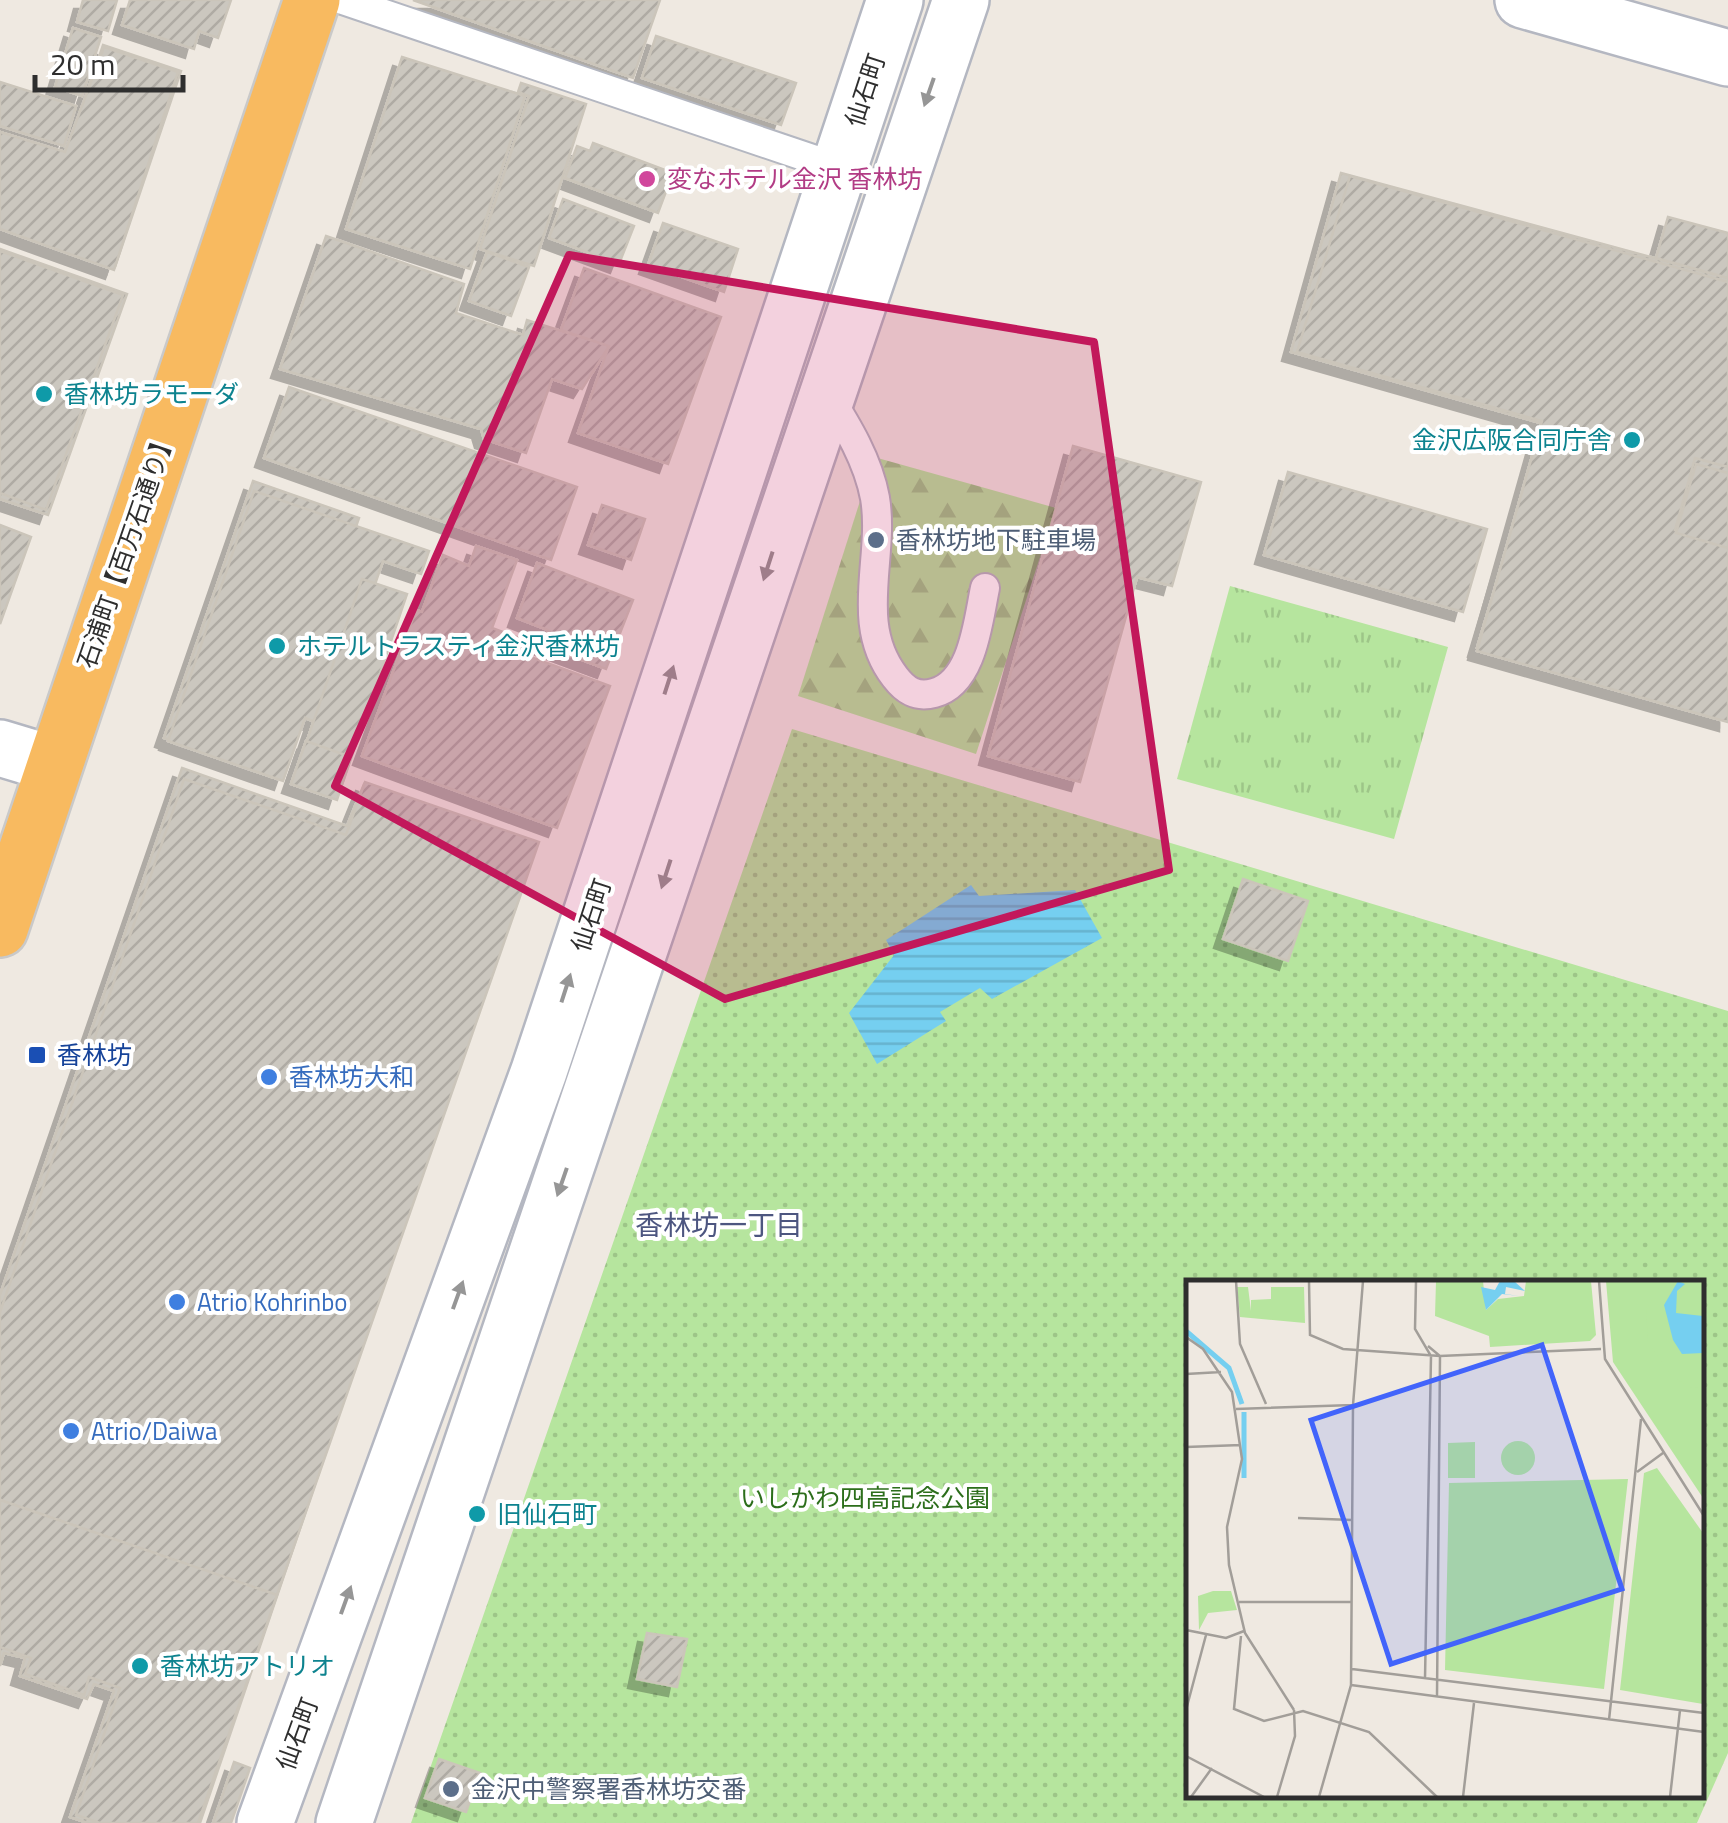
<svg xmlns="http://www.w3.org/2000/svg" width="1728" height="1823" viewBox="0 0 1728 1823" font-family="'Titillium Web','Noto Sans JP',sans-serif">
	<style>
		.grass { fill: url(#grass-tufts) }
		.forest { fill: url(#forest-firs) }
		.park { fill: url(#park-dots); fill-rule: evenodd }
		.water { fill: url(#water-rules) }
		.building { fill: url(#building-hatch); stroke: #cbc5ba; stroke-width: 2.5; filter: url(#shadow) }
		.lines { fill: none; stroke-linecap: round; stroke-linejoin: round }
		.service-casing { stroke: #b4b7c1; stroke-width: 32 }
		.minor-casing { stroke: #b4b7c1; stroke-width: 60 }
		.tertiary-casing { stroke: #b4b7c1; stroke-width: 60 }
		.trunk-casing { stroke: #c9c9c9; stroke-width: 60 }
		.service { stroke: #fff; stroke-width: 28 }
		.minor { stroke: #fff; stroke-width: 55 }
		.tertiary { stroke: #fff; stroke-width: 55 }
		.trunk { stroke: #f8ba60; stroke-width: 55 }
		.oneway { fill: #969696 }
		.marked { fill: #c2185b; fill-opacity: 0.2; stroke: #c2185b; stroke-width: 8; stroke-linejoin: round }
		.hotel-dot { fill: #d1479c; stroke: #fff; stroke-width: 4 }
		.culture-dot { fill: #0f9aa8; stroke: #fff; stroke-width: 4 }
		.service-dot { fill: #5c6f8a; stroke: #fff; stroke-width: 4 }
		.transit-dot { fill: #1a4fb4; stroke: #fff; stroke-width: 4 }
		.shop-dot { fill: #3f7fe0; stroke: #fff; stroke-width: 4 }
		.labels { text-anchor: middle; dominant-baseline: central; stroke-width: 8; stroke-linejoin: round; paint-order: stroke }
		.street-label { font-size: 25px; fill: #2e2e2e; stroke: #fff }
		.hotel-label { font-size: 25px; fill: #b23c85; stroke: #fff; text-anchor: start }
		.culture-label { font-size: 25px; fill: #0d838f; stroke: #fff; text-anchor: start }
		.service-label { font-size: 25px; fill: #4e5e75; stroke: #fff; text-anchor: start }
		.transit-label { font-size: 25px; fill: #164399; stroke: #fff; text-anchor: start }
		.shop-label { font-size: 25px; fill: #366cbe; stroke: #fff; text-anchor: start }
		.park-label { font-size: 25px; fill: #2c6e1b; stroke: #fff }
		.neighbourhood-label { font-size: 28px; fill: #4d5680; stroke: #fff }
		.inset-river { fill: none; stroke: #75cff0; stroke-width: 5 }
		.inset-road { fill: none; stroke: #a29e99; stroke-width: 2.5 }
		.view { fill: #4264fb; fill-opacity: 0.15; stroke: #4264fb; stroke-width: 5 }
		.inset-edge { fill: none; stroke: #2e2e2e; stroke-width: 5 }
	</style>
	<defs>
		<pattern id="grass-tufts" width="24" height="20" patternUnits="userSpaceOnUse" patternTransform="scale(2.5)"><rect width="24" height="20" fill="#b6e59e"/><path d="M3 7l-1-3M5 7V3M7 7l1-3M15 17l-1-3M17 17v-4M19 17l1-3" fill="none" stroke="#9dc588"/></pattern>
		<pattern id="forest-firs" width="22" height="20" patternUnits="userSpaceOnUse" patternTransform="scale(2.5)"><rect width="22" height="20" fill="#b6e59e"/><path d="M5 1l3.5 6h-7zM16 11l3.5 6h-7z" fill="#9dc588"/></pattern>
		<pattern id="park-dots" width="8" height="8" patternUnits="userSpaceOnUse" patternTransform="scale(2.5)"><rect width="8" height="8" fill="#b6e59e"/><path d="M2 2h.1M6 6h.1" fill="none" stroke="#9dc588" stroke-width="1.8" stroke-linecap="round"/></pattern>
		<pattern id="water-rules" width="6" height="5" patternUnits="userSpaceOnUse" patternTransform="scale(2.5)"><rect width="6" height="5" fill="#75cff0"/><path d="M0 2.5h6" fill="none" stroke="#66b2ce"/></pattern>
		<pattern id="building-hatch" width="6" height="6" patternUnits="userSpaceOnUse" patternTransform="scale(2.5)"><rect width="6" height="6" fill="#cbc7bf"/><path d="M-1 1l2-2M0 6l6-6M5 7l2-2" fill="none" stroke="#afaba4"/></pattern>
		<filter id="shadow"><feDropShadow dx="-9" dy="9" stdDeviation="0" flood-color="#0004"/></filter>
	</defs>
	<rect width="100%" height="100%" fill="#efe9e1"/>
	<path class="grass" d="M1230,586l218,61 -54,192 -217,-60z"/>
	<path class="forest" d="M874,457l182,51 -80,246 -178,-58z"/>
	<path class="park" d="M792,729l936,282v742l-31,70h-1286zM1188,1283h512v513h-512z"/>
	<path class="water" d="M971,885l8,11 96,-6 27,48 -110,61 -12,-11 -40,24 6,9 -69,43 -28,-51 45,-58 -8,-15z"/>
	<g class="building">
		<path d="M83,0h34l-9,31 -31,-9z"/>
		<path d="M130,0h101l-13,38 -19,-7 -5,18 -72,-24z"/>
		<path d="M413,0h247l-27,78z"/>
		<path d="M73,28l28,9 -19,59 -27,-9z"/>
		<path d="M656,36l140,47 -15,42 -139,-47z"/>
		<path d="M103,45l78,26 -66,196 -115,-39v-96l66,23z"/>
		<path d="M104,47l74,25 -64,198 -114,-41v-97l65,20z"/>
		<path d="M402,57l123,39 -55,173 -124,-40z"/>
		<path d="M0,82l76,24 -12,40 -64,-20z"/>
		<path d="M521,83l65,21 -52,162 -54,-17 49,-153 -11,-4z"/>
		<path d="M593,143l80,30 -15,40 -93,-35 12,-32 13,5z"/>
		<path d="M1341,173l387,105v440l-251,-70 67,-224 -253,-72z"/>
		<path d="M1350,176l378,106v185l-33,-9 -20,72 53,14v178l-251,-71 65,-230 -245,-69z"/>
		<path d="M563,199l71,27 -15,38 -70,-26z"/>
		<path d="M1668,217l60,16v45l-72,-20z"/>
		<path d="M663,223l75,26 -14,43 -76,-27z"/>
		<path d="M326,236l138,48 -8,29 67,22 4,-15 82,26 -27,43 -30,-10 -26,74 -42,-14 -3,-10 -201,-60z"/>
		<path d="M0,249l127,45 -79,221 -48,-16z"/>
		<path d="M0,251l123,44 -77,215 -46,-17z"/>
		<path d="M487,252l42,15 -18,49 -42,-15z"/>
		<path d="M584,268l137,49 -53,147 -90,-31 31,-87 -48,-16z"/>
		<path d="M289,387l288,100 -26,73 -287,-102z"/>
		<path d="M1073,446l128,36 -29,104 -35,-9 -57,205 -92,-26z"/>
		<path d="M1696,464l32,9v75l-52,-15z"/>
		<path d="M1288,472l199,57 -24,83 -199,-57z"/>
		<path d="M253,481l106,37 -20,57 19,9 -20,57 -20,-7 -45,130 -29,-10 -4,10 -76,-26z"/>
		<path d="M254,491l175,60 -8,23 -38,-13 -57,165 -21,-8 -22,63 -115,-40z"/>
		<path d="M602,505l43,14 -14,41 -43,-15z"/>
		<path d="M0,525l31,12 -31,87z"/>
		<path d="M476,546l41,14 -25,68 38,14 -5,13 85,31 -53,142 -195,-72 54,-146 6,2 21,-57 26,11z"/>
		<path d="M537,563l96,37 -27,69 -64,-24 6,-15 -31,-12z"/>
		<path d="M362,579l45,15 -65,191 -45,-15z"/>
		<path d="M306,741l45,16 -14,43 -46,-16z"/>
		<path d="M182,768l165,58 17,-42 169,58 -333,981h-112l-18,-6 44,-126 -20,-7 -7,15 -67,-23 5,-18 -21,-5 -4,13v-371z"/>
		<path d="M184,779l162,56 19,-53 174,60 -262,753 -277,-95v-188z"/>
		<path d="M1243,879l65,22 -20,60 -65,-22z"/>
		<path d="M0,1500l277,95 -79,228h-98l-24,-8 44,-127 -31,-11 -5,18 -59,-21 6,-16 -31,-11z"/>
		<path d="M647,1633l40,6 -10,48 -40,-8z"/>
		<path d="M439,1759l41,14 -14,39 -41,-14z"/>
		<path d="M234,1762l16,6 -19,55h-18z"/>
	</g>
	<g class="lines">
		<defs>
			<g id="service">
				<path d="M343,0l496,168"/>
				<path d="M827,394c20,32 41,66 48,104 10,60 -22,125 20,179 10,13 21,21 39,16 39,-10 44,-72 51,-105"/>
			</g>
			<path id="minor" d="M0,748l53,16"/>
			<g id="tertiary">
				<path d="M1523,0l205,58"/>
				<path d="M265,1823l274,-752 356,-1071"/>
				<path d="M344,1823l617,-1823"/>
			</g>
			<path id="trunk" d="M0,929l312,-929"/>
		</defs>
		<use href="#service" class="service-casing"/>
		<use href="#minor" class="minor-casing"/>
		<use href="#tertiary" class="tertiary-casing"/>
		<use href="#trunk" class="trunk-casing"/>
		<use href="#service" class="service"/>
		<use href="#minor" class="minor"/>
		<use href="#tertiary" class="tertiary"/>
		<use href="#trunk" class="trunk"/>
	</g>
	<defs><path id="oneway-solid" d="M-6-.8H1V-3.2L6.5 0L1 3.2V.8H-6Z" transform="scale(2.5)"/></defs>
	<g class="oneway">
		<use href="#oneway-solid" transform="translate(929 92) rotate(109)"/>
		<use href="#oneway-solid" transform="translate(768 566) rotate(108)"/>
		<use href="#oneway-solid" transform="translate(669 680) rotate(-72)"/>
		<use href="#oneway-solid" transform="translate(666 874) rotate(108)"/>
		<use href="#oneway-solid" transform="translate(566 988) rotate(-72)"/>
		<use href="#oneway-solid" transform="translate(562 1182) rotate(109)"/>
		<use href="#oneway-solid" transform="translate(458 1295) rotate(-70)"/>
		<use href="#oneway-solid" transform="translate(346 1600) rotate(-70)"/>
	</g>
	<path class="marked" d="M569,255l525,87 75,528 -444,129 -390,-213z"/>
	<circle class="hotel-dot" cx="647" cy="179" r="10"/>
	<g class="culture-dot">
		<circle cx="44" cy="394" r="10"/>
		<circle cx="1632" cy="440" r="10"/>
		<circle cx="277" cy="646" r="10"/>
		<circle cx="477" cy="1514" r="10"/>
		<circle cx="140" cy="1666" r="10"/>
	</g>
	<g class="service-dot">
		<circle cx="876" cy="540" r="10"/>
		<circle cx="451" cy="1789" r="10"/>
	</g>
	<rect class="transit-dot" x="27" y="1045" width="20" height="20" rx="5"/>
	<g class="shop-dot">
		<circle cx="269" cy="1077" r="10"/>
		<circle cx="177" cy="1302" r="10"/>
		<circle cx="71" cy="1431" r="10"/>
	</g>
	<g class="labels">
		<g class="street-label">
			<text transform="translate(865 90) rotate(-72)">仙石町</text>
			<text transform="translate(126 549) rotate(-71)">石浦町【百万石通り】</text>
			<text transform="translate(591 915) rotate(-72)">仙石町</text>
			<text transform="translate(297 1734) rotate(-70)">仙石町</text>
		</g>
		<g class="hotel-label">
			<text x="667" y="179">変なホテル金沢 香林坊</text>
		</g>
		<g class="culture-label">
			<text x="64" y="394">香林坊ラモーダ</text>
			<text x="1612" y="440" text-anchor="end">金沢広阪合同庁舎</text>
			<text x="297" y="646">ホテルトラスティ金沢香林坊</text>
			<text x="497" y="1514">旧仙石町</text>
			<text x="160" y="1666">香林坊アトリオ</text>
		</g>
		<g class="service-label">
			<text x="896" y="540">香林坊地下駐車場</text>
			<text x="471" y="1789">金沢中警察署香林坊交番</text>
		</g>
		<g class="transit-label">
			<text x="57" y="1055">香林坊</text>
		</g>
		<g class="shop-label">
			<text x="289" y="1077">香林坊大和</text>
			<text x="197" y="1302">Atrio Kohrinbo</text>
			<text x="91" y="1431">Atrio/Daiwa</text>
		</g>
		<g class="park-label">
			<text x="865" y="1498">いしかわ四高記念公園</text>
		</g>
		<g class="neighbourhood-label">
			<text x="719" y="1224">香林坊一丁目</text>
		</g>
	</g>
	<g transform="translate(1186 1280)">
		<rect width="518" height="518" fill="#efe9e1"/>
		<path d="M315 178a17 17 0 1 1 34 0a17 17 0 1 1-34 0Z" fill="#b6e59e"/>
		<path d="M250,1h47l3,29 12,-11 26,-3 2,-15h65l5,54 -6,6 -100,6 -1,-11 -54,-20zM289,162v36h-27v-35z" fill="#b6e59e"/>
		<path d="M420,1h97v217l-90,-136zM51,7h11l3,24v-11l20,-1v-12h33l1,36 -65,-6zM471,188l46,65v171l-83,-14 24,-217zM442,199l-24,210 -159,-19 4,-187zM27,311h18l6,19 -29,3 -9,17 -1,-34z" fill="#b6e59e"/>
		<path d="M477,1h40l-1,106 -12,1 -19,-13 -23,-33 -2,-32z" fill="#b6e59e"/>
		<path d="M314,1h14l11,10 -19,-4 -1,7 14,2 -17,-2 -16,16 -5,-23 14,3zM492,1l7,3 -8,7 -1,22 27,3v37l-21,1 -9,-14 -9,-35z" fill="#75cff0"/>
		<path class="inset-river" d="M0,51l43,37 13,36M58,132v66"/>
		<path class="inset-road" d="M50,1l4,63 26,60M123,1l1,54 33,14 97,7 161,-7M230,1l-1,48 16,27 -6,323M413,1l6,78 99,157M0,57l17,12 29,43 10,67 -15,68 2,38 16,68 49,77M242,66l12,10 -3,341M0,94l35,-2M50,129l117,-4M0,167l55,-2M451,192l26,-19M112,238l54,2M53,322h113M0,350l40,8 18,-7M55,356l-7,73 30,12 39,-10 66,21 68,65M166,389l352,44M165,405l353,47M0,430l20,-75M423,440l32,-301M0,476l78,41M5,517l21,-29M91,517l18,-61 -1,-26M133,517l32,-112 2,-280 10,-124M277,517l11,-94M484,517l10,-87"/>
		<path class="view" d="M356,65l80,244 -231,75 -80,-244z"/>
		<rect width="518" height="518" class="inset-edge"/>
	</g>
	<path d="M35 75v15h148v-15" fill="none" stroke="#2e2e2e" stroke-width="5"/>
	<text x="50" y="75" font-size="30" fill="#2e2e2e" stroke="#ffffff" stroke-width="8" paint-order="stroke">20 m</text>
</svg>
